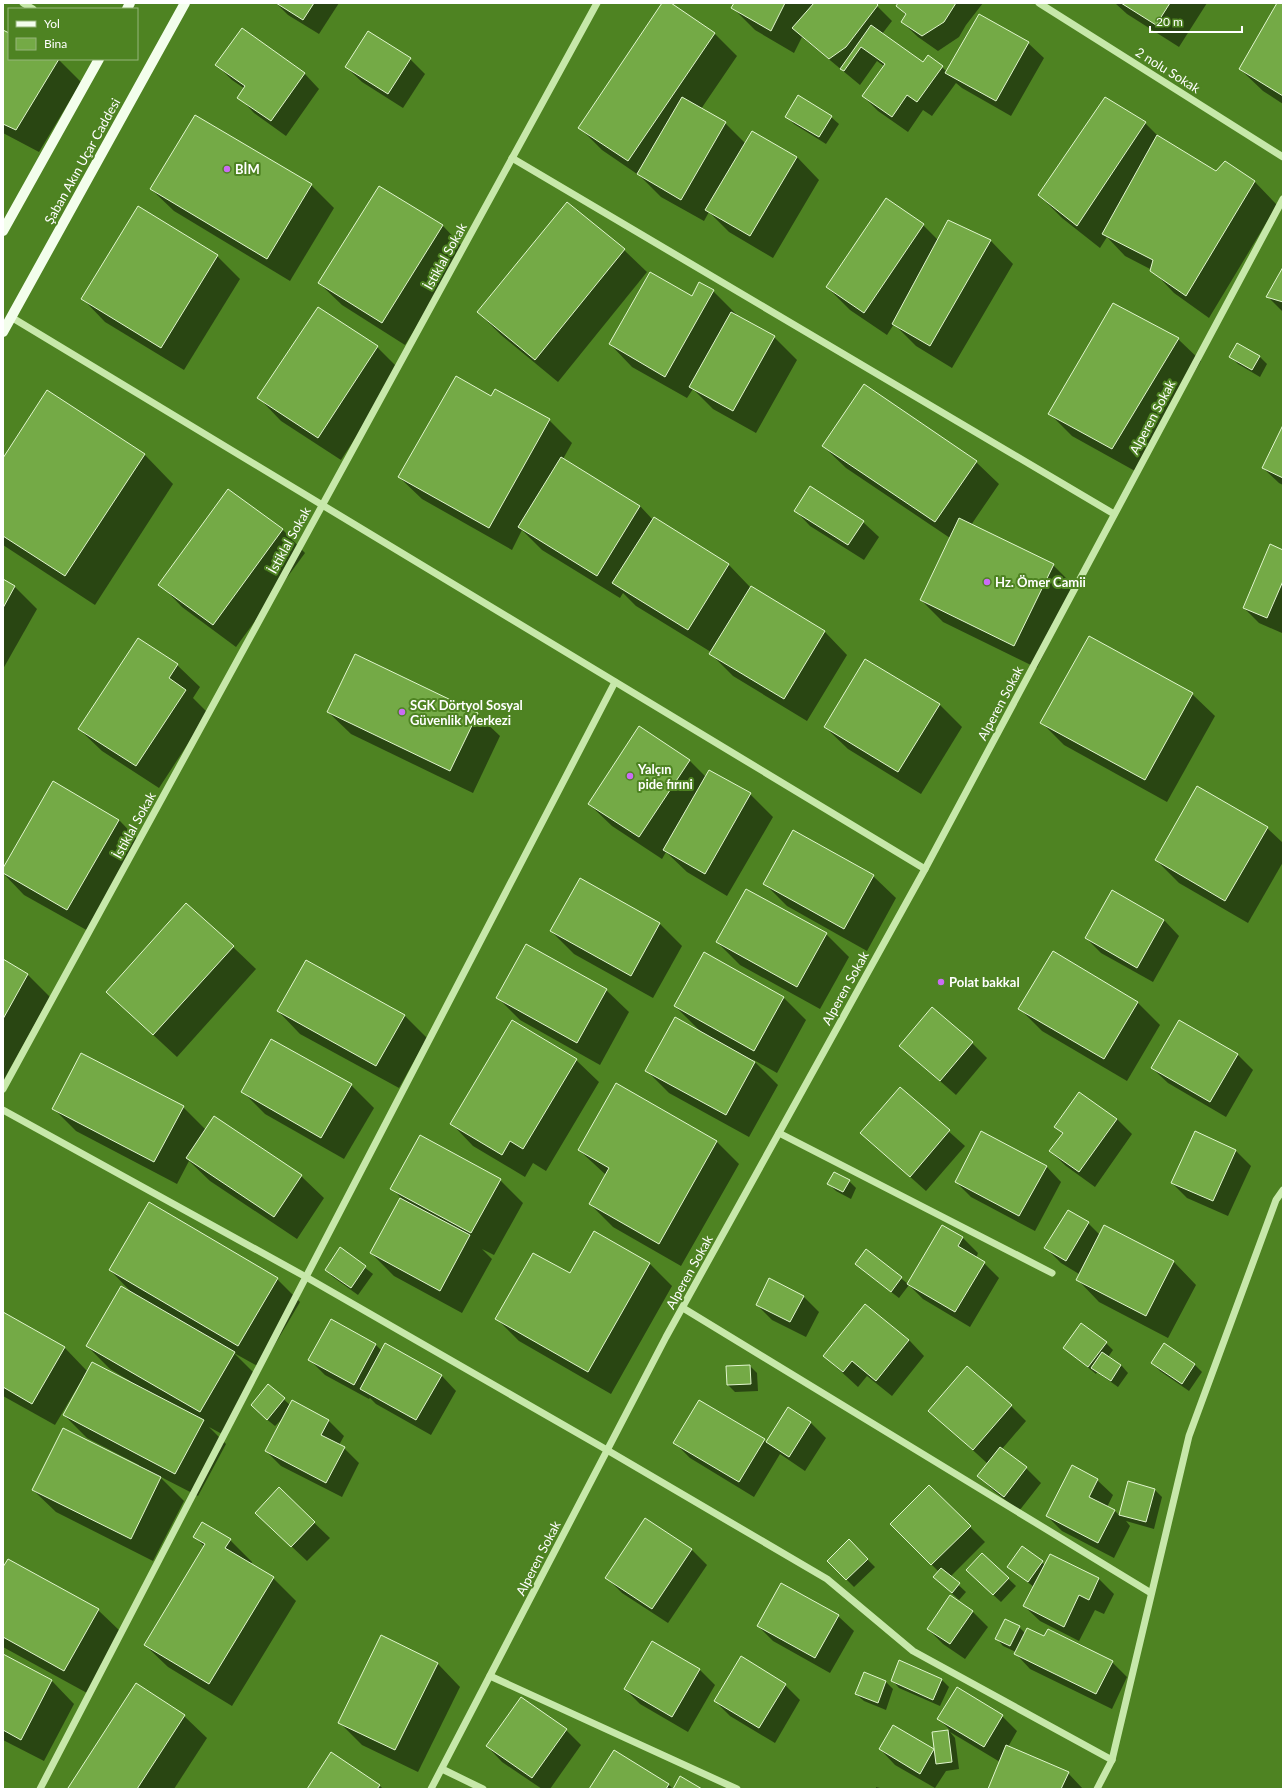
<svg xmlns="http://www.w3.org/2000/svg" width="1286" height="1792" viewBox="0 0 1286 1792" font-family="Lato,sans-serif">
	<style>
		.shadow { fill: #0007 }
		.building { fill: #74aa46; stroke: #e1f6ce }
		.lines { fill: none; stroke-linecap: round; stroke-linejoin: round }
		.minor { stroke: #c7e8aa; stroke-width: 7 }
		.major { stroke: #f3feec; stroke-width: 10 }
		.poi-dot { fill: #ca6cf4; stroke: #4e8322; stroke-width: 1.5 }
		.labels { text-anchor: middle; dominant-baseline: central; stroke-width: 4; stroke-linejoin: round; paint-order: stroke }
		.street-label { font-size: 13px; fill: #fff; stroke: #4e8322 }
		.poi-label { font-size: 13px; font-weight: bold; fill: #fff; stroke: #4e8322; text-anchor: start }
	</style>
	<rect width="100%" height="100%" fill="#4e8322"/>
	<g class="shadow">
		<path d="M276,3h63l-20,31 -31,-19z"/>
		<path d="M664,3h5l45,30 23,23 -36,53 24,14 21,21 51,13 22,23 -46,78 -44,-26 -20,-20 -5,9 -43,-24 -21,-21 -38,-26 -23,-23z"/>
		<path d="M735,3h139l18,18 -10,13 41,29 19,4 5,5 32,-57 49,28 16,15 -33,58 -49,-28 -6,-5 -24,33 -9,-6 -15,22 -30,-21 -15,-15 21,-30 -7,-5 -17,24 -58,-48 -8,16 -39,-23 -23,-23z"/>
		<path d="M899,3h84l-17,22 -7,12 -21,14 -20,-14 -16,-15 5,-6 -10,-10z"/>
		<path d="M1115,3h92l-28,44 -52,-33z"/>
		<path d="M1278,3h5v101l-20,-13 -23,-22z"/>
		<path d="M3,31l6,3v25h49l23,23 -42,70 -36,-19z"/>
		<path d="M410,59l15,15 -22,34 -41,-26 -16,-15z"/>
		<path d="M217,65l87,8 15,16 -33,47 -32,-23 -15,-16 6,-8 -13,-9z"/>
		<path d="M787,117h44l8,7 -13,20 -32,-20z"/>
		<path d="M1145,123l16,16 55,34 10,-11 29,20 22,23 -68,113 -35,-25 -22,-23 -27,-14 -18,-19 -7,11 -38,-30 -23,-23z"/>
		<path d="M311,185l23,23 -44,73 -116,-70 -23,-22z"/>
		<path d="M380,187l63,39 22,23 -60,96 -63,-40 -23,-22z"/>
		<path d="M567,203l57,47 23,22 -89,110 -57,-47 -23,-23z"/>
		<path d="M138,208l79,48 23,23 -56,91 -79,-48 -22,-23z"/>
		<path d="M948,221l43,20 22,23 -61,104 -36,-22 -22,-22 -7,11 -37,-25 -23,-23 96,-62 15,15z"/>
		<path d="M1283,269v43l-16,-16z"/>
		<path d="M700,284l13,7 23,23 -1,2 39,21 23,23 -41,73 -43,-24 -20,-20 -6,9 -55,-31 -22,-23 82,-47z"/>
		<path d="M1178,339l23,22 -66,110 -63,-35 -23,-23z"/>
		<path d="M377,347l23,23 -59,90 -60,-39 -22,-23z"/>
		<path d="M1231,357h29l7,7 -7,13 -22,-13z"/>
		<path d="M496,390l53,30 23,23 -9,16 77,47 13,14 75,44 22,23 75,45 22,23 -40,66 -74,-45 -22,-22v-2l-75,-46 -13,-13 -3,5 -78,-48 -20,-20 -10,20 -90,-51 -23,-22 93,-80z"/>
		<path d="M1283,427v58l-4,-2 -16,-15z"/>
		<path d="M823,446l153,16 23,22 -28,41 82,40 23,23 -39,80 -94,-46 -22,-22 29,-62 -104,-70z"/>
		<path d="M144,454l29,30 -78,121 -92,-60v-86z"/>
		<path d="M228,490l55,40 22,23 -69,94 -54,-40 -22,-23z"/>
		<path d="M795,510l68,12 16,15 -15,23 -54,-34z"/>
		<path d="M1283,551v80l-1,2 -23,-10 -15,-15z"/>
		<path d="M3,580l12,7 22,22 -34,60z"/>
		<path d="M866,660l74,45 22,22 -41,67 -73,-45 -23,-22z"/>
		<path d="M177,665l23,22 -7,11 15,15 -49,75 -57,-37 -23,-22z"/>
		<path d="M1192,694l23,22 -48,86 -103,-57 -22,-22z"/>
		<path d="M328,712l149,2 23,22 -27,57 -122,-59z"/>
		<path d="M689,760l17,17 4,-6 40,23 23,23 -46,79 -40,-24 -21,-20 -4,7 -50,-33 -23,-22z"/>
		<path d="M119,820l22,23 -51,89 -66,-37 -21,-22v-3z"/>
		<path d="M1267,828l16,15v19l-35,61 -69,-40 -23,-23z"/>
		<path d="M873,876l23,22 -29,53 -80,-45 -23,-23z"/>
		<path d="M580,879l80,45 22,22 -29,52 -79,-44 -23,-23z"/>
		<path d="M1164,920l15,16 -26,46 -52,-29 -15,-15z"/>
		<path d="M826,934l23,23 -29,52 -80,-44 -23,-23z"/>
		<path d="M233,947l23,22 -79,88 -70,-65z"/>
		<path d="M1053,953l85,50 22,22 -33,56 -85,-50 -22,-22z"/>
		<path d="M3,960l25,15 22,22 -47,84z"/>
		<path d="M606,990l23,22 -29,53 -80,-45 -22,-22z"/>
		<path d="M784,998l22,22 -29,53 -25,-14 26,26 -29,52 -80,-44 -23,-23 55,-38 -26,-26z"/>
		<path d="M278,1011l126,4 23,23 -28,50 -99,-54z"/>
		<path d="M1180,1021l58,34 15,15 -27,47 -58,-34 -16,-15z"/>
		<path d="M972,1043l15,15 -31,37 -56,-49z"/>
		<path d="M576,1060l23,22 -53,89 -13,-8 -8,14 -52,-31 -22,-23z"/>
		<path d="M351,1085l23,23 -30,51 -79,-45 -23,-23z"/>
		<path d="M900,1088l65,58 -39,45 -65,-58z"/>
		<path d="M183,1107l23,23 95,46 23,22 -27,41 -87,-58 -21,-20 -12,23 -101,-53 -23,-23z"/>
		<path d="M1117,1119l15,15 -37,53 -29,-21 -16,-15 13,-17 -7,-7z"/>
		<path d="M1195,1133l41,18 15,15 -23,50 -41,-18 -15,-15z"/>
		<path d="M421,1136l79,44 23,23 -29,52 -12,-6 10,10 -30,54 -68,-37 -23,-23 30,-55 -9,-10z"/>
		<path d="M717,1142l22,22 -58,102 -68,-39 -23,-23 16,-29 -27,-25z"/>
		<path d="M1046,1166l15,16 -26,49 -64,-34 -15,-15z"/>
		<path d="M849,1181l7,7 -5,11 -15,-8 -7,-7z"/>
		<path d="M1088,1223l12,12 4,-9 70,36 22,23 -28,53 -69,-36 -22,-23 2,-5 -18,-11 -15,-15z"/>
		<path d="M942,1226l21,12 15,15 -2,5 8,5 15,15 -29,49 -47,-28 -14,-14 -10,13 -35,-27 3,-20 41,33z"/>
		<path d="M595,1232l55,32 22,22 -61,108 -92,-53 -23,-23 74,-43z"/>
		<path d="M341,1249l32,25 -15,21 -25,-18 -7,-7z"/>
		<path d="M110,1270l167,9 23,23 -39,66 -27,-15 23,23 -35,58 -13,-7 17,17 -28,52 -39,-20 25,25 -31,60 -97,-49 -23,-22 106,-23v-2l-52,-27 -23,-23 66,-34 -20,-12 -23,-23 46,-52z"/>
		<path d="M803,1296l16,16 -13,25 -34,-17 -15,-15z"/>
		<path d="M865,1305l44,35 15,16 -32,40 -25,-20 -9,11 -34,-31z"/>
		<path d="M3,1313l61,34 23,24 -32,54 -52,-29z"/>
		<path d="M332,1320l44,25 6,6 59,24 15,16 -25,44 -55,-31 -6,-6 -1,1 -44,-24 -15,-15z"/>
		<path d="M1106,1343l7,7 -5,7 13,8 7,8 -10,14 -21,-15 -1,2 -32,-26z"/>
		<path d="M1165,1345l30,20 7,7 -13,19 -29,-20 -8,-8z"/>
		<path d="M750,1366l7,7 1,18 -23,1 -7,-7z"/>
		<path d="M269,1386l21,19 39,16 15,15 -5,9 5,3 15,15 -17,34 -61,-31 -15,-15 18,-34 -9,9 -16,-13z"/>
		<path d="M1011,1406l15,15 -24,28 24,19 15,15 -22,28 -25,-20 -15,-15 9,-12 -58,-53z"/>
		<path d="M789,1408l22,15 15,15 -21,33 -25,-17 -26,43 -64,-39 -15,-15 89,-3 3,3z"/>
		<path d="M1097,1480l16,15 -6,12 8,4 5,5 9,-33 26,7 7,7 -8,32 -28,-8 4,5 -16,32 -52,-27 -15,-15z"/>
		<path d="M929,1486l56,56 -35,35 16,15 -7,8 -17,-16 -3,-12 -48,-48z"/>
		<path d="M279,1489l51,49 -23,23 -35,-33z"/>
		<path d="M646,1519l46,31 15,15 -39,58 -46,-30 -15,-15z"/>
		<path d="M195,1537l35,3 22,22 -1,3 22,13 23,23 -64,105 -64,-39 -23,-22 60,-98z"/>
		<path d="M849,1541l26,26 -21,20 -26,-26z"/>
		<path d="M1022,1547l23,18 5,-10 49,24 15,15 -10,20 -9,-4 -16,31 -39,-20 -16,-15 10,-19 -26,-20z"/>
		<path d="M982,1554l34,32 -15,16 -27,-25z"/>
		<path d="M3,1570l95,40 23,22 -34,61 -84,-46z"/>
		<path d="M973,1612l15,15 -23,32 -22,-15 -15,-15z"/>
		<path d="M838,1616l16,15 -24,42 -57,-32 -15,-15z"/>
		<path d="M1019,1627l6,6 20,5 67,24 15,15 -15,32 -82,-40 -15,-16 1,-1 -13,-6 -7,-8z"/>
		<path d="M381,1637l57,27 22,23 -42,85 -56,-27 -23,-23z"/>
		<path d="M3,1655l49,26 22,23 -30,57 -41,-21z"/>
		<path d="M700,1670l15,15 -27,47 -48,-28 -15,-15z"/>
		<path d="M864,1673l22,9 7,7 -7,21 -22,-9 -8,-7z"/>
		<path d="M892,1680h50l7,7 -9,19 -41,-18z"/>
		<path d="M785,1685l15,15 -25,43 -45,-27 -15,-15z"/>
		<path d="M184,1716l23,22 -33,51h-103z"/>
		<path d="M1002,1716l15,15 -9,16 60,26 15,16h-94l11,-27 -50,-30 5,6 4,31 -13,2 -11,17 -40,-23 -15,-16 13,-23 43,26 -2,-20 16,-2 -11,-11z"/>
		<path d="M566,1730l15,15 -31,44h-8l-40,-27 -15,-16z"/>
		<path d="M668,1784l5,5h-82z"/>
		<path d="M380,1786l3,3h-75z"/>
		<path d="M876,1787l8,2h-8z"/>
	</g>
	<g class="building">
		<path d="M276,3h38l-11,17z"/>
		<path d="M662,3h9l44,30 -87,128 -50,-33z"/>
		<path d="M734,3h51l-14,28 -40,-23z"/>
		<path d="M814,3h62l2,2 -32,42 -17,12 -37,-31z"/>
		<path d="M898,3h58l-12,19 -22,14 -21,-14 5,-8 -10,-8z"/>
		<path d="M1121,3h49l-14,22z"/>
		<path d="M1277,3h6v93l-44,-27z"/>
		<path d="M979,14l50,28 -33,59 -51,-28z"/>
		<path d="M871,25l52,37 5,-7 15,11 -26,36 -10,-7 -15,22 -30,-21 23,-32 -24,-17 -17,24 -4,-2z"/>
		<path d="M242,28l63,45 -34,48 -34,-23 8,-12 -30,-21z"/>
		<path d="M3,30l6,3v26h50l-43,71 -13,-6z"/>
		<path d="M368,31l43,27 -23,36 -43,-27z"/>
		<path d="M798,95l34,21 -13,21 -34,-20z"/>
		<path d="M682,97l44,25 -45,78 -44,-26z"/>
		<path d="M1105,97l41,25 -69,104 -39,-31z"/>
		<path d="M195,115l117,69 -45,75 -117,-70z"/>
		<path d="M752,131l45,26 -47,79 -45,-26z"/>
		<path d="M1157,135l59,36 9,-10 30,20 -69,115 -36,-25 3,-11 -51,-26z"/>
		<path d="M379,186l64,39 -61,98 -64,-40z"/>
		<path d="M886,198l38,26 -60,89 -38,-26z"/>
		<path d="M567,202l58,47 -90,111 -58,-48z"/>
		<path d="M138,206l80,49 -57,93 -80,-49z"/>
		<path d="M948,220l43,20 -61,106 -38,-22z"/>
		<path d="M1283,267v35l-17,-5z"/>
		<path d="M650,272l42,24 7,-14 15,8 -49,87 -56,-33z"/>
		<path d="M1113,303l66,35 -67,111 -64,-35z"/>
		<path d="M318,307l60,39 -60,92 -61,-40z"/>
		<path d="M731,312l44,24 -42,75 -44,-24z"/>
		<path d="M1237,343l23,13 -8,14 -23,-13z"/>
		<path d="M456,376l35,20 4,-7 55,30 -61,109 -91,-51z"/>
		<path d="M864,384l113,77 -42,61 -113,-76z"/>
		<path d="M47,390l98,64 -80,122 -62,-40v-78z"/>
		<path d="M1283,425v53l-21,-10z"/>
		<path d="M561,457l79,49 -43,70 -79,-49z"/>
		<path d="M810,486l54,35 -16,24 -54,-34z"/>
		<path d="M228,489l55,40 -70,96 -55,-40z"/>
		<path d="M654,517l75,47 -41,66 -76,-47z"/>
		<path d="M959,518l95,46 -40,82 -94,-46z"/>
		<path d="M1270,544l13,6v31l-16,37 -24,-10z"/>
		<path d="M3,579l12,7 -12,22z"/>
		<path d="M751,586l74,45 -41,68 -75,-45z"/>
		<path d="M1089,636l104,57 -48,87 -105,-57z"/>
		<path d="M138,638l40,26 -9,14 17,12 -50,76 -58,-37z"/>
		<path d="M355,654l123,59 -28,58 -123,-59z"/>
		<path d="M865,659l75,45 -42,68 -74,-45z"/>
		<path d="M639,726l51,34 -51,77 -51,-33z"/>
		<path d="M709,770l42,23 -46,81 -42,-24z"/>
		<path d="M53,781l66,39 -52,90 -64,-37v-5z"/>
		<path d="M1197,786l71,41 -43,74 -70,-41z"/>
		<path d="M793,830l81,45 -30,54 -81,-45z"/>
		<path d="M580,878l80,45 -29,53 -81,-45z"/>
		<path d="M746,889l81,44 -30,54 -81,-45z"/>
		<path d="M1112,890l52,30 -27,48 -52,-30z"/>
		<path d="M186,903l48,43 -81,89 -47,-43z"/>
		<path d="M526,944l81,45 -30,54 -81,-45z"/>
		<path d="M1053,951l85,51 -34,57 -86,-50z"/>
		<path d="M704,952l80,45 -30,54 -80,-45z"/>
		<path d="M3,959l25,15 -25,45z"/>
		<path d="M306,960l99,55 -29,51 -99,-55z"/>
		<path d="M932,1007l41,35 -33,39 -41,-35z"/>
		<path d="M675,1017l80,45 -29,53 -81,-44z"/>
		<path d="M512,1020l65,39 -54,90 -13,-8 -8,14 -52,-31z"/>
		<path d="M1179,1020l59,34 -28,48 -59,-34z"/>
		<path d="M271,1039l81,45 -31,54 -80,-46z"/>
		<path d="M81,1053l103,53 -30,56 -102,-53z"/>
		<path d="M616,1083l101,58 -58,103 -70,-40 20,-36 -31,-18z"/>
		<path d="M900,1087l50,43 -40,47 -50,-44z"/>
		<path d="M1079,1092l38,27 -38,53 -30,-21 14,-18 -9,-6z"/>
		<path d="M214,1116l88,59 -28,42 -88,-59z"/>
		<path d="M981,1131l66,35 -28,50 -64,-34z"/>
		<path d="M1195,1131l41,19 -23,51 -42,-18z"/>
		<path d="M420,1135l81,44 -30,54 -81,-44z"/>
		<path d="M834,1172l16,8 -7,12 -16,-8z"/>
		<path d="M400,1198l70,37 -30,56 -70,-38z"/>
		<path d="M149,1202l129,76 -40,68 -129,-76z"/>
		<path d="M1068,1210l21,12 -23,39 -22,-13z"/>
		<path d="M942,1225l21,12 -5,9 27,16 -30,50 -48,-28z"/>
		<path d="M1104,1225l70,36 -28,55 -70,-36z"/>
		<path d="M594,1231l56,32 -62,109 -93,-53 38,-66 37,20z"/>
		<path d="M340,1247l26,19 -15,22 -26,-18z"/>
		<path d="M866,1249l36,28 -11,15 -36,-28z"/>
		<path d="M769,1278l35,18 -14,26 -34,-17z"/>
		<path d="M121,1286l114,66 -35,60 -114,-66z"/>
		<path d="M865,1304l44,36 -33,41 -24,-20 -9,11 -20,-16z"/>
		<path d="M3,1312l62,35 -33,57 -29,-17z"/>
		<path d="M331,1319l45,25 -22,41 -46,-25z"/>
		<path d="M1081,1323l26,19 -19,25 -25,-19z"/>
		<path d="M385,1343l57,32 -26,45 -56,-31z"/>
		<path d="M1164,1343l31,21 -13,20 -31,-21z"/>
		<path d="M1102,1352l19,13 -10,16 -20,-13z"/>
		<path d="M92,1362l112,58 -29,54 -112,-59z"/>
		<path d="M750,1365l1,19 -24,1 -1,-19z"/>
		<path d="M967,1366l45,39 -39,45 -45,-39z"/>
		<path d="M268,1384l17,14 -18,22 -16,-15z"/>
		<path d="M292,1400l37,20 -8,15 24,12 -19,36 -61,-32z"/>
		<path d="M699,1400l66,39 -26,43 -66,-39z"/>
		<path d="M788,1407l23,15 -22,35 -23,-15z"/>
		<path d="M63,1428l98,49 -30,62 -99,-49z"/>
		<path d="M1000,1447l27,20 -23,30 -27,-21z"/>
		<path d="M1072,1465l26,14 -9,18 26,13 -17,33 -52,-27z"/>
		<path d="M1128,1481l27,8 -9,33 -27,-7z"/>
		<path d="M929,1485l42,41 -40,39 -41,-41z"/>
		<path d="M279,1487l36,35 -24,25 -36,-34z"/>
		<path d="M645,1518l47,31 -40,60 -47,-31z"/>
		<path d="M202,1522l29,17 -6,9 49,29 -65,107 -65,-39 61,-101 -12,-7z"/>
		<path d="M849,1539l19,20 -22,21 -19,-19z"/>
		<path d="M1022,1546l21,15 -15,21 -21,-15z"/>
		<path d="M982,1553l27,25 -16,17 -27,-25z"/>
		<path d="M1050,1554l49,24 -10,22 -10,-5 -15,32 -41,-21z"/>
		<path d="M8,1559l91,50 -35,62 -61,-34v-70z"/>
		<path d="M941,1568l19,15 -8,10 -19,-16z"/>
		<path d="M781,1583l58,32 -24,43 -58,-32z"/>
		<path d="M950,1595l23,16 -23,33 -23,-15z"/>
		<path d="M1005,1619l15,7 -10,20 -15,-7z"/>
		<path d="M1027,1628l17,8 4,-7 65,32 -17,33 -82,-40z"/>
		<path d="M381,1635l57,28 -43,87 -57,-27z"/>
		<path d="M652,1641l48,28 -28,48 -48,-28z"/>
		<path d="M3,1654l49,26 -31,60 -18,-10z"/>
		<path d="M741,1656l45,28 -27,44 -45,-27z"/>
		<path d="M899,1660l43,19 -9,21 -42,-19z"/>
		<path d="M864,1672l22,9 -8,22 -23,-9z"/>
		<path d="M136,1683l49,32 -48,74h-67l-2,-1z"/>
		<path d="M957,1687l46,28 -19,32 -47,-28z"/>
		<path d="M521,1697l46,32 -35,49 -46,-32z"/>
		<path d="M893,1725l41,24 -14,25 -41,-25z"/>
		<path d="M948,1730l4,32 -16,2 -4,-32z"/>
		<path d="M1006,1745l63,27 -8,17h-73z"/>
		<path d="M614,1750l55,34 -3,5h-77z"/>
		<path d="M331,1752l49,33 -3,4h-70z"/>
		<path d="M680,1776l22,13h-29z"/>
	</g>
	<g class="lines">
		<g class="minor">
			<path d="M23,3l10,6"/>
			<path d="M1039,3l244,154"/>
			<path d="M512,158l602,356"/>
			<path d="M11,317l914,552"/>
			<path d="M3,1089l594,-1086"/>
			<path d="M3,1110l303,167 301,173 220,129 86,72 199,109"/>
			<path d="M779,1133l273,140"/>
			<path d="M683,1308l468,285"/>
			<path d="M490,1676l247,113"/>
			<path d="M442,1769l41,20"/>
			<path d="M40,1789l575,-1107"/>
			<path d="M431,1789l235,-452 259,-468 358,-670"/>
			<path d="M1097,1789l15,-29 77,-324 87,-236 7,-10"/>
		</g>
		<g class="major">
			<path d="M127,9l3,-6"/>
			<path d="M3,231l96,-172"/>
			<path d="M3,332l182,-329"/>
		</g>
	</g>
	<g class="poi-dot">
		<circle cx="227" cy="169" r="4"/>
		<circle cx="987" cy="582" r="4"/>
		<circle cx="402" cy="712" r="4"/>
		<circle cx="630" cy="776" r="4"/>
		<circle cx="941" cy="982" r="4"/>
	</g>
	<g class="labels">
		<g class="street-label">
			<text transform="translate(1168 70) rotate(32)">2 nolu Sokak</text>
			<text transform="translate(82 161) rotate(-61)">Şaban Akın Uçar Caddesi</text>
			<text transform="translate(445 256) rotate(-61)">İstiklal Sokak</text>
			<text transform="translate(1152 417) rotate(-62)">Alperen Sokak</text>
			<text transform="translate(289 540) rotate(-61)">İstiklal Sokak</text>
			<text transform="translate(1000 703) rotate(-62)">Alperen Sokak</text>
			<text transform="translate(134 825) rotate(-61)">İstiklal Sokak</text>
			<text transform="translate(845 988) rotate(-61)">Alperen Sokak</text>
			<text transform="translate(689 1272) rotate(-61)">Alperen Sokak</text>
			<text transform="translate(538 1558) rotate(-63)">Alperen Sokak</text>
		</g>
		<g class="poi-label">
			<text x="235" y="169">BİM</text>
			<text x="995" y="582">Hz. Ömer Camii</text>
			<text x="410" y="705">SGK Dörtyol Sosyal<tspan x="410" dy="15">Güvenlik Merkezi</tspan></text>
			<text x="638" y="769">Yalçın<tspan x="638" dy="15">pide fırıni</tspan></text>
			<text x="949" y="982">Polat bakkal</text>
		</g>
	</g>
	<rect width="1286" height="1792" fill="none" stroke="#ffffff" stroke-width="8"/>
	<rect x="8" y="8" width="130" height="52" fill="#4e8322" stroke="#95b57a"/>
	<rect x="16" y="21" width="20" height="6" fill="#f3feec" stroke="#95b57a"/>
	<text x="44" y="28" font-size="12" fill="#ffffff">Yol</text>
	<rect x="16" y="38" width="20" height="12" fill="#74aa46" stroke="#95b57a"/>
	<text x="44" y="48" font-size="12" fill="#ffffff">Bina</text>
	<path d="M1150 26v6h92v-6" fill="none" stroke="#ffffff" stroke-width="2"/>
	<text x="1156" y="26" font-size="12" fill="#ffffff" stroke="#4e8322" stroke-width="3" paint-order="stroke">20 m</text>
</svg>
